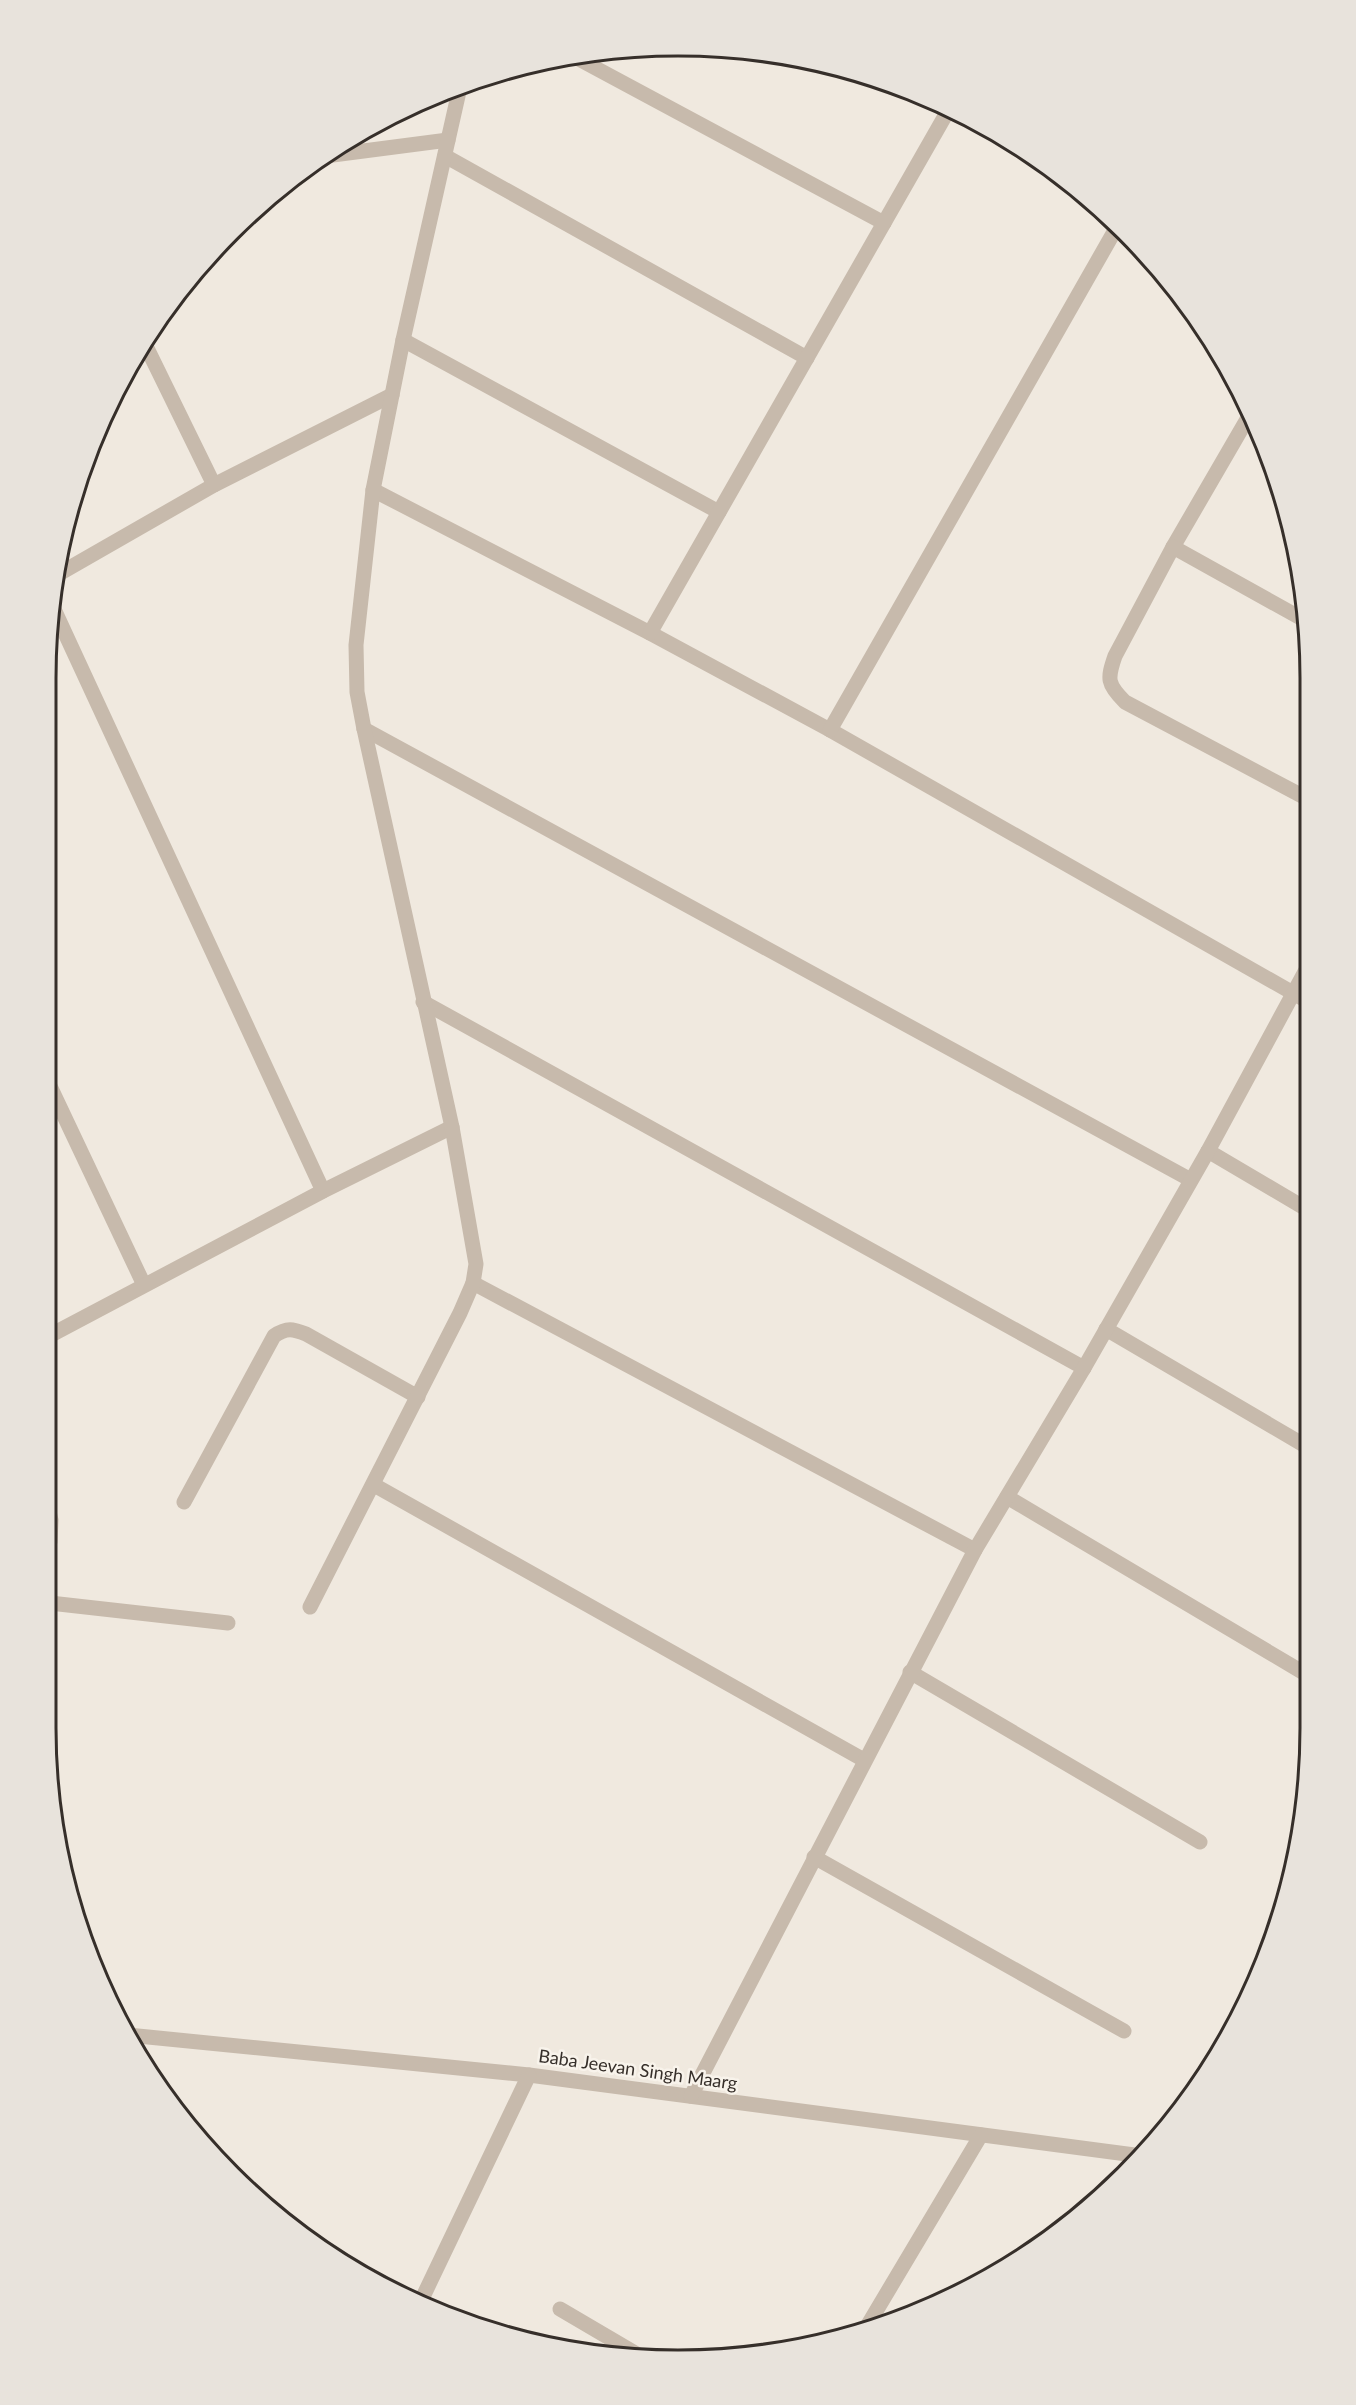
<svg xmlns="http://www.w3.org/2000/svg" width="1356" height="2405" viewBox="0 0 1356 2405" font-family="Lato,sans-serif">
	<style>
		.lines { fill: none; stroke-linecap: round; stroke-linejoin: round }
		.minor { stroke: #c7baac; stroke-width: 15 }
		.labels { text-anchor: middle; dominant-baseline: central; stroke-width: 5; stroke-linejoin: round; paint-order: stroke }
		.street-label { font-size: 18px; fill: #362f2a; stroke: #f8f3eb }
		.rim { fill: none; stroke: #362f2a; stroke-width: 3 }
	</style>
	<rect width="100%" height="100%" fill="#f0e9df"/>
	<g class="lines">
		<g class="minor">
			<path d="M575,57l309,166"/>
			<path d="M325,156l123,-16"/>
			<path d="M445,156l362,202"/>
			<path d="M403,340l316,172"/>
			<path d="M144,342l70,143"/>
			<path d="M1249,416l-76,131 -58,109c-8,23 -8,28 10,46l181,96"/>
			<path d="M373,490l277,143 180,97 477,271"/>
			<path d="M1173,547l133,74"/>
			<path d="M57,575l157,-90 178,-90"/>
			<path d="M52,605l271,586"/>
			<path d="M650,633l299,-524"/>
			<path d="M364,729l827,451"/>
			<path d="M830,730l288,-505"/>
			<path d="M423,1002l661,366"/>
			<path d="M48,1082l96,203"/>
			<path d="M1208,1151l100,59"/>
			<path d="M473,1283l502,267"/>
			<path d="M1106,1329l203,119"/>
			<path d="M49,1336l274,-145 129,-64"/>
			<path d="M374,1485l490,275"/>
			<path d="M1007,1497l302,179"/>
			<path d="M184,1502l90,-166c13,-9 19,-7 32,-2l112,63"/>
			<path d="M49,1512l2,8 -1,22"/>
			<path d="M50,1603l178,20"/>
			<path d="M310,1607l150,-294 13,-30 3,-19 -24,-137 -88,-398 -7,-37 -1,-47 17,-155 30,-150 57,-253"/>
			<path d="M910,1672l290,170"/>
			<path d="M814,1857l310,174"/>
			<path d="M128,2035l401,40 613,81"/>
			<path d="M691,2096l284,-546 109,-182 124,-217 99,-183"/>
			<path d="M420,2303l109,-228"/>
			<path d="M560,2309l80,47"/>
			<path d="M866,2328l115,-193"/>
		</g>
	</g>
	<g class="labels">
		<g class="street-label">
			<text transform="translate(638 2069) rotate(8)">Baba Jeevan Singh Maarg</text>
		</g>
	</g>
	<path d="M0 0H1356V2405H0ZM678 56H678A622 622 0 0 1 1300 678V1728A622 622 0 0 1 678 2350H678A622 622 0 0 1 56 1728V678A622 622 0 0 1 678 56Z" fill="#e8e3dc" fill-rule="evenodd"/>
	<path class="rim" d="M678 56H678A622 622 0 0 1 1300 678V1728A622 622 0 0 1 678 2350H678A622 622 0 0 1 56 1728V678A622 622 0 0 1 678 56Z"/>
</svg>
